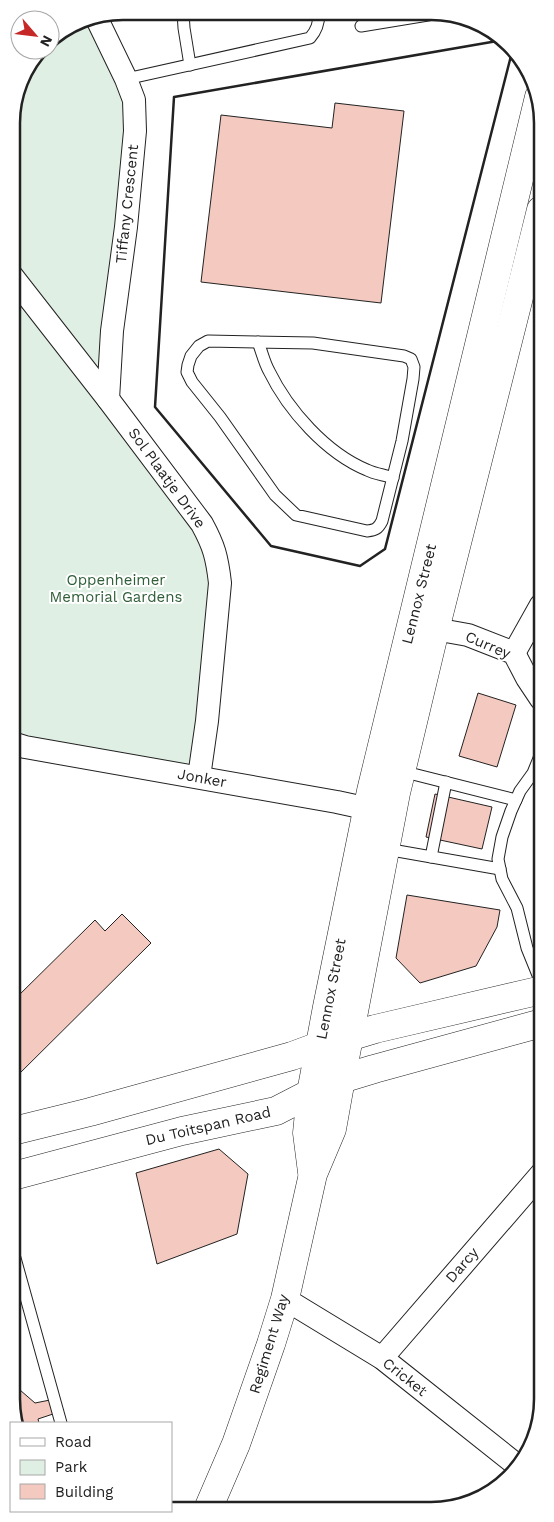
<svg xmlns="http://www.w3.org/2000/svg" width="554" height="1522" viewBox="0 0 554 1522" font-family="'Work Sans',sans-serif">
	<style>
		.green { fill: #e0efe3; stroke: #6f6f6f }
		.building { fill: #f3c9c0; stroke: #222 }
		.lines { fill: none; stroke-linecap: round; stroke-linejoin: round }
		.service-casing { stroke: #222; stroke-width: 13 }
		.minor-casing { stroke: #222; stroke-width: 24 }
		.tertiary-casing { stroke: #222; stroke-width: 29 }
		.primary-casing { stroke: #222; stroke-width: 29 }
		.trunk-casing { stroke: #222; stroke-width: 29 }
		.service { stroke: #fff; stroke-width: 11 }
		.minor { stroke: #fff; stroke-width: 22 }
		.tertiary { stroke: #fff; stroke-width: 28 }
		.primary { stroke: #fff; stroke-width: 28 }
		.trunk { stroke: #fff; stroke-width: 28 }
		.wall { stroke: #222; stroke-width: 2.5 }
		.labels { text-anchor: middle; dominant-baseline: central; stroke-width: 4; stroke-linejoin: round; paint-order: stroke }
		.street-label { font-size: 15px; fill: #222; stroke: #fff }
		.park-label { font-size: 15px; fill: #2f5e38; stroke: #fff }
		.rim { fill: none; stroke: #222; stroke-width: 2.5 }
	</style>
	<rect width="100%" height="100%" fill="#fff"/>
	<path class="green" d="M91,17l39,84 -20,311 108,144 -27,230 -179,-35v-636l11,-41 18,-24h9v-11l30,-19z"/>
	<g class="building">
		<path d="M335,103l69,8 -23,192 -180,-21 20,-167 111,13z"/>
		<path d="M478,693l38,12 -19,62 -38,-11z"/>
		<path d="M435,794l57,13 -10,42 -56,-12z"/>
		<path d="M407,895l93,15 -3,17 -21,39 -56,17 -24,-25z"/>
		<path d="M122,914l29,29 -138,137v-79l82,-81 10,11z"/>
		<path d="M219,1149l29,25 -11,60 -80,30 -21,-91z"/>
		<path d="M20,1390l15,13 15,-3 3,14 -15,5 1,4h-24l-2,-32z"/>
	</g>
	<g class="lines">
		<defs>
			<g id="service">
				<path d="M183,12l1,16 6,37"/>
				<path d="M361,26l79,-13"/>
				<path d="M126,79l184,-41c7,-8 9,-15 9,-25"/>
				<path d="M208,341l105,2 91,13 7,3 3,8 -1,12 -11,62 -20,80c-4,8 -7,9 -15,10l-71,-16 -21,-20 -55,-78 -28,-35 -5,-10 1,-7 3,-9 8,-10z"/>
				<path d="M258,342c4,10 6,20 11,29 19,39 57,82 98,99 8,4 18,5 26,8"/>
				<path d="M542,751l-9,22 -13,18 -9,20 -9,26 -4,22 4,20 15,29 10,40 15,37"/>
				<path d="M401,771l115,29"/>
				<path d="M386,849l114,20"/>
				<path d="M431,857l15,-75"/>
				<path d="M13,1251l48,172"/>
			</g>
			<g id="minor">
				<path d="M96,17l30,62 8,21 1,31 -9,96 -14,104 -4,68"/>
				<path d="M12,276l96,123 94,125c12,22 15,33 18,59l-13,138 -8,56"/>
				<path d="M418,626l50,9 46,18 13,25 14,21"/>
				<path d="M514,653l27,-48"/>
				<path d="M12,743l13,4 312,55 46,10"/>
				<path d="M285,1299l97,59 136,108"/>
				<path d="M382,1358l160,-185"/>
			</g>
			<g id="tertiary">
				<path d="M13,1131l77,-19 202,-56 27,-10"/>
				<path d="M13,1176l169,-45 94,-20 35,-18"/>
			</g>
			<g id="primary">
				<path d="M311,1093l-4,40 5,39"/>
				<path d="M208,1509l28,-65 35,-100 14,-45 28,-125 19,-45 9,-50"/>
			</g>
			<g id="trunk">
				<path d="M335,1041l40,-12 167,-39"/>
				<path d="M341,1079l55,-286 39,-163 106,-420"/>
				<path d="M328,1085l13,-6 33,-10 168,-46"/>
				<path d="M311,1093l16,-86 44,-216 168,-694"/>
			</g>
		</defs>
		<use href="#service" class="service-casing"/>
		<use href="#minor" class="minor-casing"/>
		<use href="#tertiary" class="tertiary-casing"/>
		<use href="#primary" class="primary-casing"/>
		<use href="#trunk" class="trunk-casing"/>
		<use href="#service" class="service"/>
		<use href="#minor" class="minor"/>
		<use href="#tertiary" class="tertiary"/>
		<use href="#primary" class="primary"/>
		<use href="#trunk" class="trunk"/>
		<path class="wall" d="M503,40l-329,57 -19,310 116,139 89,20 25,-17 128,-501"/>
	</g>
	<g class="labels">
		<g class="street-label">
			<text transform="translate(127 204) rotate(-84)">Tiffany Crescent</text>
			<text transform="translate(167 478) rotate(54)">Sol Plaatje Drive</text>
			<text transform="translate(419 594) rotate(-76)">Lennox Street</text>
			<text transform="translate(488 645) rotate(23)">Currey</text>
			<text transform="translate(202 778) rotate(10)">Jonker</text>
			<text transform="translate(331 989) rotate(-79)">Lennox Street</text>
			<text transform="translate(208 1126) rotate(-13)">Du Toitspan Road</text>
			<text transform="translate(462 1265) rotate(-49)">Darcy</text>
			<text transform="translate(269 1344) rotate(-73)">Regiment Way</text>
			<text transform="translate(405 1377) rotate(38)">Cricket</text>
		</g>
		<g class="park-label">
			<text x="116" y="580">Oppenheimer<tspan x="116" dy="17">Memorial Gardens</tspan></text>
		</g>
	</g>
	<path d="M0 0H554V1522H0ZM123 20H431A103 103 0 0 1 534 123V1399A103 103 0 0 1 431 1502H123A103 103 0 0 1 20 1399V123A103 103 0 0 1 123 20Z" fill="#fff" fill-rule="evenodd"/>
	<path class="rim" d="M123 20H431A103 103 0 0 1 534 123V1399A103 103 0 0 1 431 1502H123A103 103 0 0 1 20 1399V123A103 103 0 0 1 123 20Z"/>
	<rect x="10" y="1422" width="162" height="90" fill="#ffffff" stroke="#a7a7a7"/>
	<rect x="20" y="1438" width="25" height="8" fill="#ffffff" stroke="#a7a7a7"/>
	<text x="55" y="1447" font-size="15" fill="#222222">Road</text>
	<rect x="20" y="1460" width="25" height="15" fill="#e0efe3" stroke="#a7a7a7"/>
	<text x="55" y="1472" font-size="15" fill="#222222">Park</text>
	<rect x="20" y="1484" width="25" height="15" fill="#f3c9c0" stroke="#a7a7a7"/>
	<text x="55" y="1497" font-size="15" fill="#222222">Building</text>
	<g transform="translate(35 35) rotate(118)"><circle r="24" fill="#ffffff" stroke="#a7a7a7"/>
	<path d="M0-4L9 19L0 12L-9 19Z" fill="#c62828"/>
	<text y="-8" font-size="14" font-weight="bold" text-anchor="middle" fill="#222222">N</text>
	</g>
</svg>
